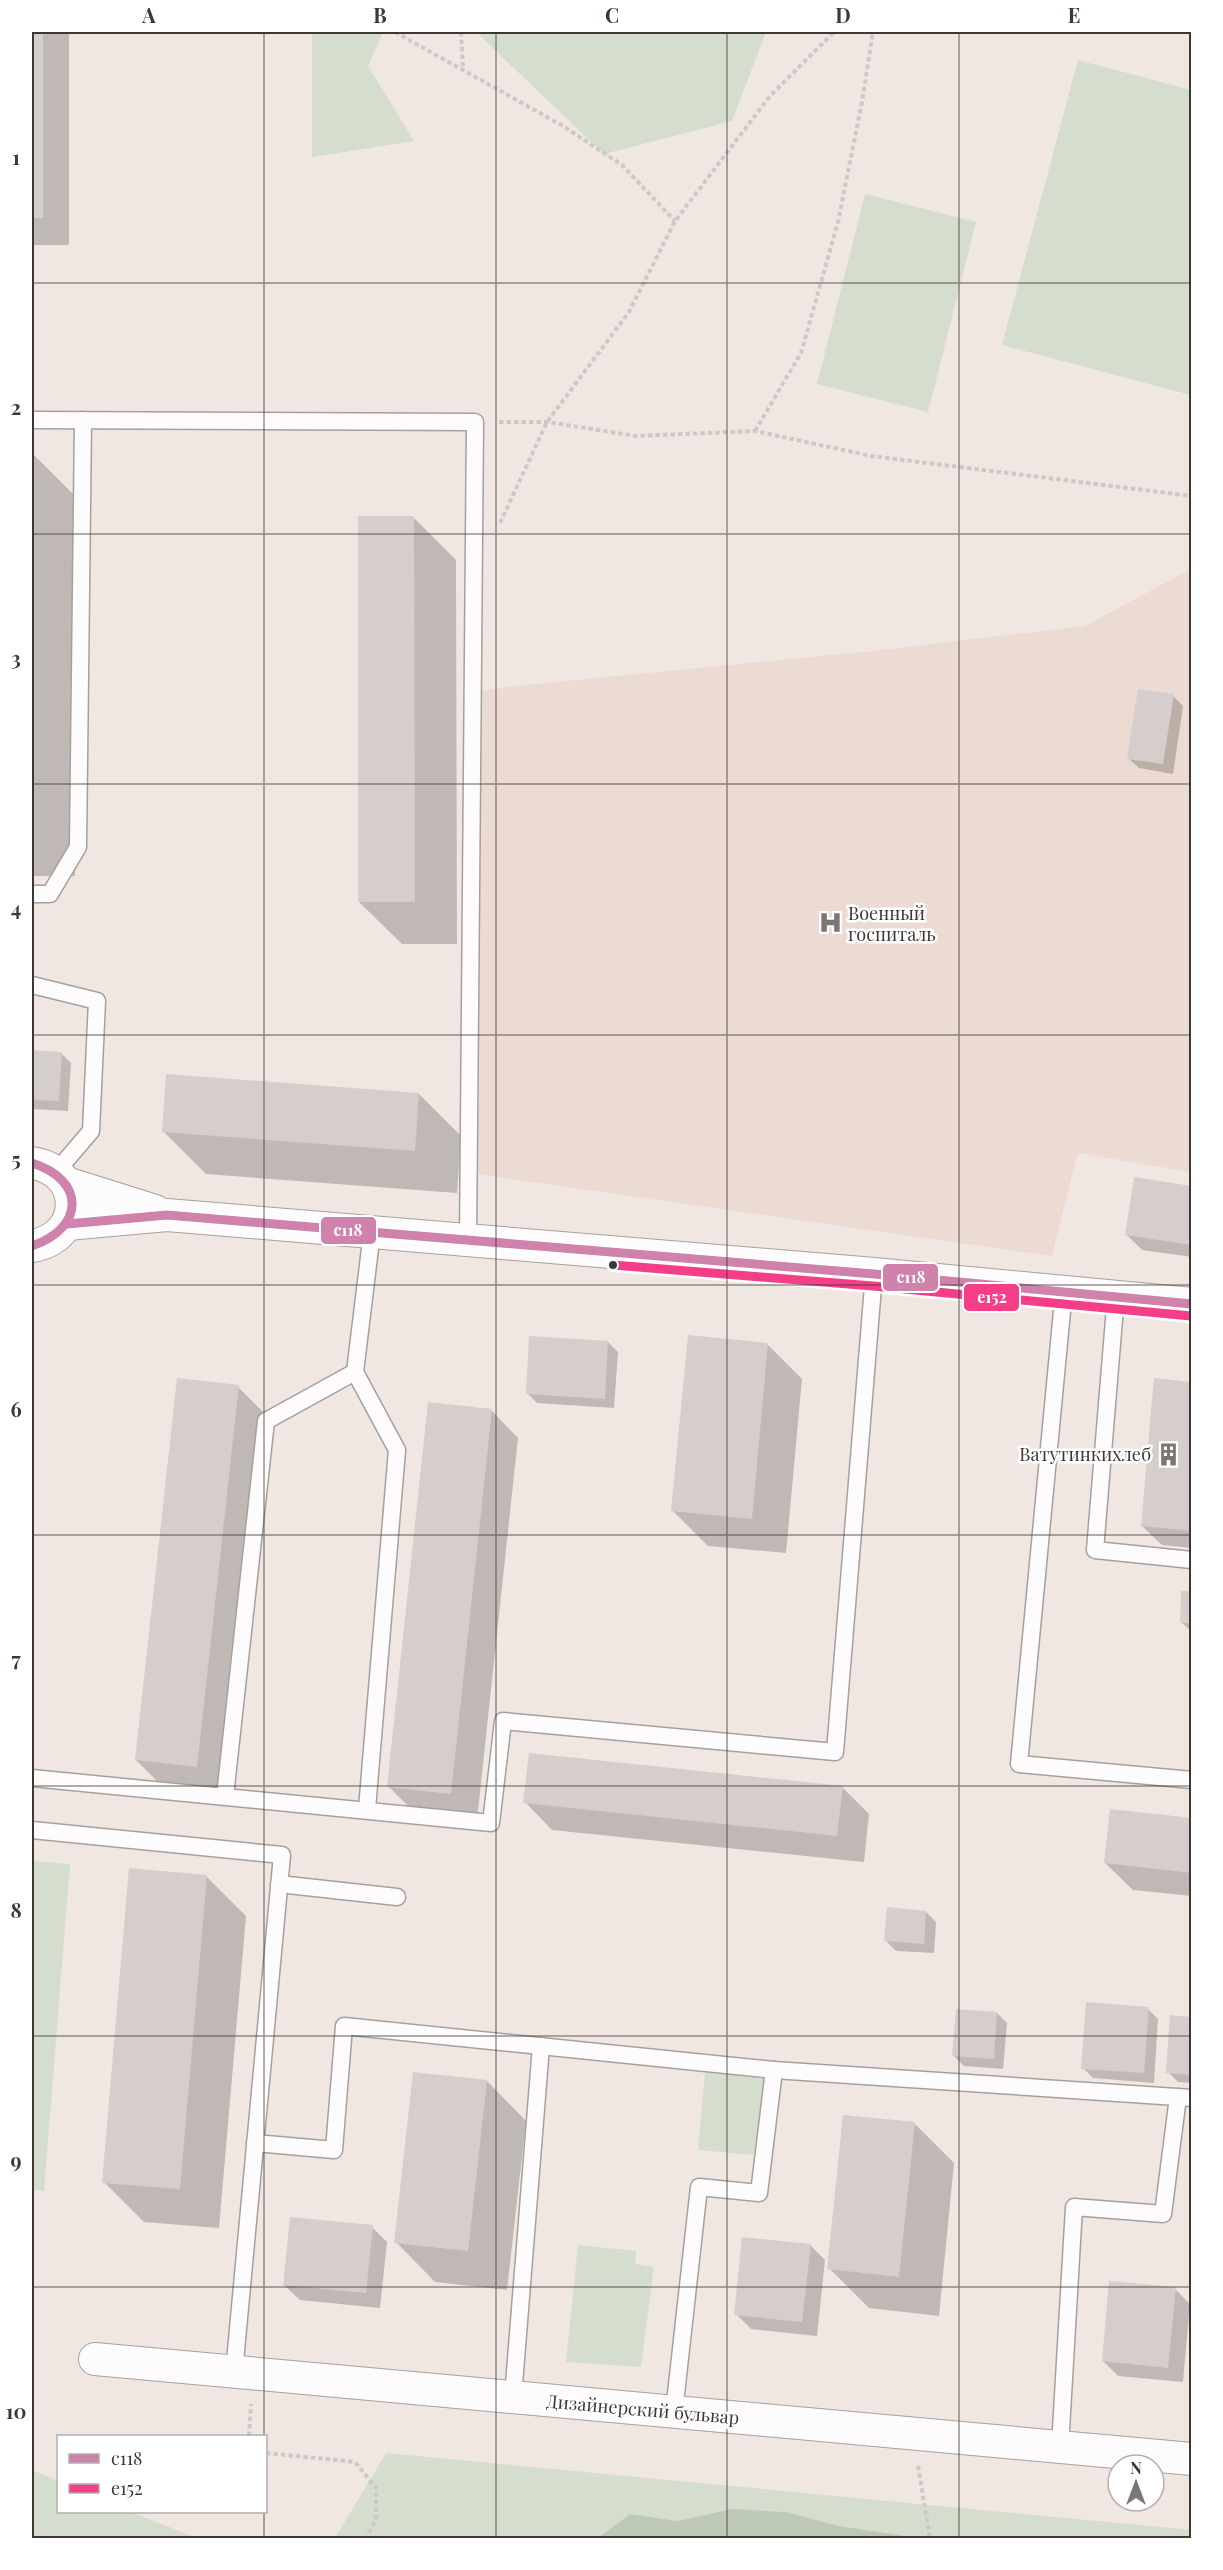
<svg xmlns="http://www.w3.org/2000/svg" width="1223" height="2570" viewBox="0 0 1223 2570" font-family="'Playfair Display',serif">
	<style>
		.built { fill: #ebdbd3 }
		.green { fill: #d5ddce }
		.forest { fill: #bec8b6 }
		.shadow { fill: #0003 }
		.building { fill: #d6cecc }
		.lines { fill: none; stroke-linecap: round; stroke-linejoin: round }
		.service-casing { stroke: #a6a09d; stroke-width: 19 }
		.minor-casing { stroke: #a6a09d; stroke-width: 34 }
		.path { stroke: #cdc9c9; stroke-width: 4; stroke-dasharray: 4.5 3; stroke-linecap: butt }
		.service { stroke: #fdfbfb; stroke-width: 16 }
		.minor { stroke: #fdfbfb; stroke-width: 32 }
		.bus-1-casing { stroke: #fff; stroke-width: 14 }
		.bus-2-casing { stroke: #fff; stroke-width: 14 }
		.bus-1 { stroke: #cf82ab; stroke-width: 9 }
		.bus-2 { stroke: #f43e88; stroke-width: 9 }
		.grid { fill: none; stroke: #3e3835; stroke-width: 1.5; stroke-opacity: 0.55 }
		.bus-dot { fill: #3e3835; stroke: #fff; stroke-width: 2 }
		.labels { text-anchor: middle; dominant-baseline: central; stroke-width: 5; stroke-linejoin: round; paint-order: stroke }
		.poi-label { font-size: 18px; fill: #3e3835; stroke: #fff; text-anchor: start }
		.street-label { font-size: 18px; fill: #3e3835; stroke: #fff }
		.line-badge { stroke: #fff; stroke-width: 2 }
		.badge-label { font-size: 16px; text-anchor: middle; font-weight: bold; fill: #fff }
		.neatline { fill: none; stroke: #3e3835; stroke-width: 2 }
		.grid-label { font-size: 20px; text-anchor: middle; font-weight: bold; fill: #3e3835 }
	</style>
	<rect width="100%" height="100%" fill="#f0e7e3"/>
	<path class="built" d="M1191,569v603l-113,-19 -26,103 -584,-83 2,-480 45,-7 357,-35 213,-25z"/>
	<g class="green">
		<path d="M312,32h71l-15,34 46,75 -102,16z"/>
		<path d="M476,32h290l-34,89 -128,33z"/>
		<path d="M1078,60l113,30v305l-189,-50z"/>
		<path d="M865,194l111,28 -48,190 -111,-28z"/>
		<path d="M32,1861l38,3 -26,327 -12,-1z"/>
		<path d="M705,2072l59,7 -10,76 -56,-5z"/>
		<path d="M578,2245l58,6 -1,13 19,3 -13,100 -75,-5z"/>
		<path d="M386,2453l806,77 -1,8h-272l-80,-12 -53,-14 -54,-3 -54,12 -48,-7 -32,24h-263z"/>
		<path d="M32,2470l26,11v31h73l66,26h-165z"/>
	</g>
	<path class="forest" d="M732,2509l54,3 53,14 80,12h-321l32,-24 48,7z"/>
	<g class="shadow">
		<rect x="32" y="32" width="37" height="213"/>
		<path d="M32,453l43,43v380h-43z"/>
		<path d="M414,518l42,42 1,384h-55l-43,-42z"/>
		<path d="M1173,696l10,10 -10,68 -34,-6 -10,-9z"/>
		<path d="M32,1052l29,1 10,10 -3,48 -36,-2z"/>
		<path d="M419,1094l42,42 -4,57 -251,-19 -42,-42z"/>
		<path d="M1192,1188v69l-50,-7 -15,-15z"/>
		<path d="M608,1342l10,10 -4,56 -77,-5 -10,-10z"/>
		<path d="M767,1344l35,35 -16,174 -78,-7 -35,-35z"/>
		<path d="M1192,1383v165l-30,-3 -20,-19z"/>
		<path d="M238,1387l27,27 -42,379 -60,-6 -27,-27z"/>
		<path d="M491,1410l27,28 -41,382 -62,-7 -27,-27z"/>
		<path d="M1192,1593v39l-11,-10z"/>
		<path d="M842,1787l27,27 -5,48 -312,-32 -27,-28z"/>
		<path d="M1192,1819v77l-59,-6 -28,-27z"/>
		<path d="M206,1876l40,40 -27,312 -75,-6 -40,-40z"/>
		<path d="M926,1912l10,10 -2,31 -38,-2 -10,-10z"/>
		<path d="M1148,2009l10,10 -4,64 -61,-5 -10,-10z"/>
		<path d="M997,2013l10,10 -4,46 -39,-3 -10,-10z"/>
		<path d="M1192,2018v65l-14,-1 -10,-10z"/>
		<path d="M487,2081l39,40 -19,169 -72,-8 -39,-40z"/>
		<path d="M914,2123l40,40 -15,153 -70,-8 -40,-40z"/>
		<path d="M372,2227l15,15 -7,66 -80,-8 -16,-15z"/>
		<path d="M810,2245l15,15 -8,76 -66,-7 -15,-15z"/>
		<path d="M1175,2289l15,15 -7,78 -65,-6 -15,-15z"/>
	</g>
	<g class="building">
		<rect x="32" y="32" width="11" height="186"/>
		<path d="M358,516h56l1,386h-57z"/>
		<path d="M1138,689l36,5 -11,70 -36,-5z"/>
		<path d="M32,1050l30,2 -3,49 -27,-1z"/>
		<path d="M166,1074l253,19 -4,58 -253,-19z"/>
		<path d="M1134,1177l58,9v59l-67,-10z"/>
		<path d="M688,1335l80,8 -16,176 -81,-8z"/>
		<path d="M529,1336l79,5 -3,58 -79,-5z"/>
		<path d="M177,1378l62,7 -42,382 -62,-7z"/>
		<path d="M1154,1378l38,4v149l-51,-5z"/>
		<path d="M428,1402l64,7 -41,385 -64,-7z"/>
		<path d="M1181,1591h11v32h-12z"/>
		<path d="M529,1753l314,33 -6,50 -314,-33z"/>
		<path d="M1110,1809l82,9v55l-88,-10z"/>
		<path d="M129,1868l78,7 -27,314 -78,-6z"/>
		<path d="M887,1907l39,4 -2,33 -40,-3z"/>
		<path d="M1086,2002l63,5 -5,66 -63,-4z"/>
		<path d="M956,2009l41,3 -3,47 -42,-3z"/>
		<path d="M1170,2015l22,2v58l-26,-2z"/>
		<path d="M413,2072l74,8 -19,171 -74,-8z"/>
		<path d="M843,2115l72,7 -16,155 -72,-8z"/>
		<path d="M290,2217l83,8 -7,68 -83,-8z"/>
		<path d="M742,2237l69,7 -9,78 -68,-7z"/>
		<path d="M1109,2281l67,6 -8,81 -66,-7z"/>
	</g>
	<g class="lines">
		<defs>
			<g id="service">
				<path d="M32,420l443,2 -7,819"/>
				<path d="M32,894h18l28,-47 5,-427"/>
				<path d="M32,985l65,16 -6,130 -35,41"/>
				<path d="M1064,1290l-45,474 173,16"/>
				<path d="M1116,1295l-21,255 97,10"/>
				<path d="M355,1372l17,-140"/>
				<path d="M32,1778l459,45 12,-102 332,31 39,-478"/>
				<path d="M225,1796l41,-375 89,-49 42,78 -30,359"/>
				<path d="M32,1830l250,25 -48,517"/>
				<path d="M279,1884l118,13"/>
				<path d="M255,2143l79,7 10,-124 430,44 418,28"/>
				<path d="M513,2397l28,-351"/>
				<path d="M674,2412l25,-225 60,6 15,-123"/>
				<path d="M1060,2447l14,-240 89,7 15,-117"/>
			</g>
			<g id="minor">
				<path d="M32,1163c53,8 53,74 0,83"/>
				<path d="M66,1183l89,28"/>
				<path d="M67,1224l100,-9 707,59 318,30"/>
				<path d="M95,2359l1097,100"/>
			</g>
		</defs>
		<use href="#service" class="service-casing"/>
		<use href="#minor" class="minor-casing"/>
		<g class="path">
			<path d="M395,32l168,94 59,39 53,56"/>
			<path d="M461,32l2,36"/>
			<path d="M499,422h48l89,14 119,-5 116,25 321,40"/>
			<path d="M755,431l46,-78 37,-131 24,-120 11,-70"/>
			<path d="M500,523l47,-101 82,-110 46,-91 95,-125 64,-64"/>
			<path d="M249,2436l2,-32"/>
			<path d="M266,2453l89,9 21,26v32l-10,18"/>
			<path d="M918,2466l12,72"/>
		</g>
		<use href="#service" class="service"/>
		<use href="#minor" class="minor"/>
		<defs>
			<g id="bus-1">
				<path d="M32,1163c54,17 53,65 0,83"/>
				<path d="M67,1224l100,-9 707,59 318,30"/>
			</g>
			<path id="bus-2" d="M613,1265l260,21 318,30"/>
		</defs>
		<use href="#bus-1" class="bus-1-casing"/>
		<use href="#bus-2" class="bus-2-casing"/>
		<use href="#bus-1" class="bus-1"/>
		<use href="#bus-2" class="bus-2"/>
	</g>
	<path class="grid" d="M264,32v2404M496,32v2506M727,32v2506M959,32v2506M32,283h1160M32,534h1160M32,784h1160M32,1035h1160M32,1285h1160M32,1535h1160M32,1786h1160M32,2036h1160M32,2287h1160M264,2512v26"/>
	<defs>
		<symbol id="hospital-bare" viewBox="-9 -9 18 18"><path d="M-5-5h3v3.5h4V-5h3V5h-3V1.5h-4V5h-3Z" fill="#7c7572" stroke="#fff" stroke-width="2.5" paint-order="stroke"/></symbol>
		<symbol id="building-bare" viewBox="-9 -9 18 18"><path d="M-4-6H4V6H1V3H-1V6H-4ZM-2.5-4.3h1.7v1.8h-1.7ZM.8-4.3h1.7v1.8H.8ZM-2.5-1h1.7V.8h-1.7ZM.8-1h1.7V.8H.8Z" fill="#7c7572" stroke="#fff" stroke-width="2.5" paint-order="stroke"/></symbol>
	</defs>
	<g fill-rule="evenodd">
		<use href="#hospital-bare" x="814" y="906" width="33" height="33"/>
		<use href="#building-bare" x="1152" y="1438" width="33" height="33"/>
	</g>
	<circle class="bus-dot" cx="613" cy="1265" r="5"/>
	<g class="labels">
		<g class="poi-label">
			<text x="848" y="913">Военный<tspan x="848" dy="21">госпиталь</tspan></text>
			<text x="1151" y="1454" text-anchor="end">Ватутинкихлеб</text>
		</g>
		<g class="street-label">
			<text transform="translate(643 2409) rotate(5)">Дизайнерский бульвар</text>
		</g>
	</g>
	<g class="line-badge">
		<rect x="320" y="1216" width="57" height="29" rx="6" fill="#cf82ab"/>
		<rect x="882" y="1263" width="57" height="29" rx="6" fill="#cf82ab"/>
		<rect x="963" y="1283" width="57" height="29" rx="6" fill="#f43e88"/>
	</g>
	<g class="badge-label">
		<text x="348" y="1236">с118</text>
		<text x="911" y="1283">с118</text>
		<text x="992" y="1303">е152</text>
	</g>
	<rect width="1223" height="2570" fill="none" stroke="#ffffff" stroke-width="66"/>
	<rect x="57" y="2435" width="210" height="78" fill="#ffffff" stroke="#b2afae" stroke-width="1.5"/>
	<rect x="69" y="2454" width="30" height="9" fill="#cf82ab" stroke="#b2afae" stroke-width="1.5"/>
	<text x="111" y="2465" font-size="18" fill="#3e3835">с118</text>
	<rect x="69" y="2484" width="30" height="9" fill="#f43e88" stroke="#b2afae" stroke-width="1.5"/>
	<text x="111" y="2495" font-size="18" fill="#3e3835">е152</text>
	<g transform="translate(1136 2483)"><circle r="28" fill="#ffffff" stroke="#b2afae" stroke-width="1.5"/>
	<path d="M0-4.5L10 22L0 15L-10 22Z" fill="#7c7572"/>
	<text y="-9" font-size="16" font-weight="bold" text-anchor="middle" fill="#3e3835">N</text>
	</g>
	<rect x="33" y="33" width="1157" height="2504" class="neatline"/>
	<g class="grid-label">
		<text x="149" y="23">A</text>
		<text x="380" y="23">B</text>
		<text x="612" y="23">C</text>
		<text x="843" y="23">D</text>
		<text x="1074" y="23">E</text>
		<text x="16" y="165">1</text>
		<text x="16" y="415">2</text>
		<text x="16" y="666">3</text>
		<text x="16" y="916">4</text>
		<text x="16" y="1167">5</text>
		<text x="16" y="1417">6</text>
		<text x="16" y="1667">7</text>
		<text x="16" y="1918">8</text>
		<text x="16" y="2168">9</text>
		<text x="16" y="2419">10</text>
	</g>
</svg>
